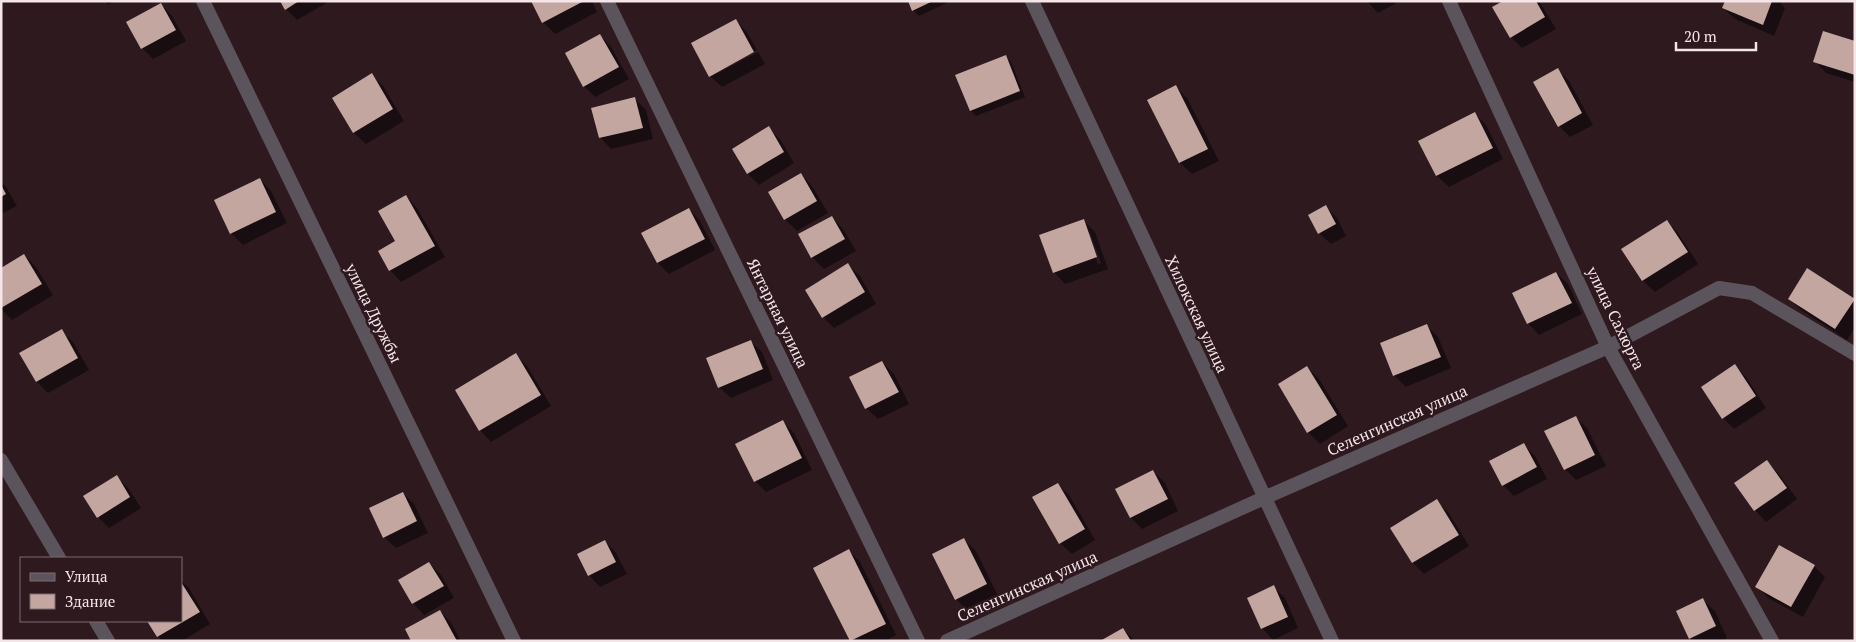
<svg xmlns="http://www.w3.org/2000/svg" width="1856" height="642" viewBox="0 0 1856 642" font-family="'PT Serif',serif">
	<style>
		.shadow { fill: #0007; fill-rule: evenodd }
		.building { fill: #c3a6a0 }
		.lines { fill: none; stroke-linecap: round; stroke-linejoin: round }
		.minor { stroke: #5c545c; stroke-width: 14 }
		.labels { text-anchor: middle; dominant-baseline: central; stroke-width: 5; stroke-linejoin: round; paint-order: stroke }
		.street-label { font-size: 16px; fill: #f4e5e9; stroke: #2e191f }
	</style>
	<rect width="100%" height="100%" fill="#2e191f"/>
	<g class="shadow">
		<path d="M105,1h9l-6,4z"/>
		<path d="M282,1h48l-33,19 -11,-11z"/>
		<path d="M532,1h60l5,11 -42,22 -12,-12z"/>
		<path d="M909,1h42l-32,15 -6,-6z"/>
		<path d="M1367,1h33l-22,12z"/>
		<path d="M1505,1h34l17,28 -34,19 -11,-11z"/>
		<path d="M1726,1h53l6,7 -11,28 -39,-17 -12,-11z"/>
		<path d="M161,4l11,12 14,25 -33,18 -11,-11z"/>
		<path d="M736,21l11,11 10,18 -45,24v2l46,-24 7,12 -43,23 -12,-11z"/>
		<path d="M600,35l11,12 18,32 -34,18 -11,-11z"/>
		<path d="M1855,42v40l-29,-9 -11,-12z"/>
		<path d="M1005,56l6,6 14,35 -49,19 -5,-5 -15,-35z"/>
		<path d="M1558,70l11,11 24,44 -23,12 -11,-11z"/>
		<path d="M371,75l12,11 21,35 -38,23 -12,-11 -21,-35z"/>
		<path d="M1176,87l11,11 32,63 -27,13 -12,-11 -31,-63z"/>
		<path d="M635,99l11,11 7,29 -42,10 -11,-12z"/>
		<path d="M1475,114l11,11 17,34 -54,28 -12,-11 -17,-35z"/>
		<path d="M768,128l12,11 14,24 -35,22 -11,-11z"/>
		<path d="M801,174l11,12 16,27 -31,18 -12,-12 -15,-27z"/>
		<path d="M260,179l11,12 16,32 -44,22 -12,-12 -15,-32z"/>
		<path d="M1,182l5,5 11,19 -16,8z"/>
		<path d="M406,196l11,12 28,49 -44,25 -11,-12z"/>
		<path d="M1326,207l11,11 9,18 -15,8 -12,-11z"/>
		<path d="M689,209l11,12 15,29 -46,24 -11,-11 -15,-30z"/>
		<path d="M832,217l11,12 13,22 -32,18 -12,-12 -12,-22z"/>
		<path d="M1084,221l11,11 13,37 -43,15 -11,-12zM1087,233h3l11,30 -3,1z"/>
		<path d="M1667,221l11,12 20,31 -43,28 -12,-11 -20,-32z"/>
		<path d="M24,255l12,12 17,28 -41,25 -11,-11v-40z"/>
		<path d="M848,265l12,11 16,28 -42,24 -11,-11z"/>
		<path d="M1808,270l47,31v26l-8,13 -46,-30 -12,-12z"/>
		<path d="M1556,273l12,11 14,30 -43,21 -11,-12z"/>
		<path d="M1427,326l11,11 13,31 -45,19 -12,-12z"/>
		<path d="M62,331l11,11 16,28 -41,23 -11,-11 -16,-28z"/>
		<path d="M750,341l12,11 11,28 -42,18 -12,-11z"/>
		<path d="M516,355l11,11 24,40 -60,36 -11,-12z"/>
		<path d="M882,362l12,12 15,30 -31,15 -12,-11z"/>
		<path d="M1735,366l11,11 20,31 -32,21 -11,-11z"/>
		<path d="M1307,367l12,12 29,47 -28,18 -12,-12 -29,-47z"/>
		<path d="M1575,417l12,11 19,38 -30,14 -11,-11z"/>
		<path d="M783,422l11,11 18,37 -46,22 -11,-11z"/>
		<path d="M1524,445l11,11 12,23 -33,17 -11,-11z"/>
		<path d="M1767,461l11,12 19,26 -31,23 -11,-12z"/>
		<path d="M1153,471l12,12 13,28 -36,18 -11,-11z"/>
		<path d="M117,477l11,11 13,20 -32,20 -11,-11z"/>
		<path d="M1057,484l12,11 26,45 -23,14 -12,-11z"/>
		<path d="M403,493l11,11 14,29 -32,15 -12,-11z"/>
		<path d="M1436,501l12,11 21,34 -45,28 -11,-11 -21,-35z"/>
		<path d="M964,540l12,11 22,45 -30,15 -12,-12z"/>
		<path d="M605,541l11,12 11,21 -27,13 -11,-12z"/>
		<path d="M849,551l11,11 36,73 -11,6h-34l-36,-73z"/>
		<path d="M429,563l12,12 13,23 -30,17 -11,-12z"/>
		<path d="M1814,566l11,11 -22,40 -35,-19 -11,-12z"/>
		<path d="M181,581l8,7 21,36 -28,17h-20l-14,-20h33z"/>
		<path d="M1273,587l12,11 13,30 -25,12 -11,-12z"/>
		<path d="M1703,600l12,11 12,27 -7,3h-28l-2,-3z"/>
		<path d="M440,611l11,12 10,18h-48z"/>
		<path d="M1123,629l12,12h-32z"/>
	</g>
	<g class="building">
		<path d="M280,1h19l-14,9z"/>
		<path d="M531,1h53l-42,22z"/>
		<path d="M908,1h25l-21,10z"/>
		<path d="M1503,1h33l9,16 -35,21 -18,-31z"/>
		<path d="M1725,1h47l-9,24 -41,-17z"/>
		<path d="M161,3l15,27 -35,19 -15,-27z"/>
		<path d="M736,19l18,33 -45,25 -18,-34z"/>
		<path d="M1823,31l32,10v34l-42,-13z"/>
		<path d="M600,34l19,33 -36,20 -18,-34z"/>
		<path d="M1006,55l14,36 -50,20 -15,-36z"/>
		<path d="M1558,68l24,45 -24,14 -25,-45z"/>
		<path d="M372,73l21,36 -40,24 -21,-35z"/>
		<path d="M1176,85l32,64 -29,14 -32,-63z"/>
		<path d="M635,97l8,31 -44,10 -8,-30z"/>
		<path d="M1475,112l18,36 -57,28 -18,-35z"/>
		<path d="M769,126l15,26 -37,22 -15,-25z"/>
		<path d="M801,173l16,28 -33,19 -16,-28z"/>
		<path d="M260,178l16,34 -46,22 -16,-34z"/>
		<path d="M1,185l5,9 -5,3z"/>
		<path d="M406,195l29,51 -46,25 -11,-20 17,-10 -17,-30z"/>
		<path d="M1326,205l10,19 -18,10 -10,-19z"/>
		<path d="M689,208l16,31 -48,24 -16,-30z"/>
		<path d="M832,216l13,23 -34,19 -13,-24z"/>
		<path d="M1084,219l13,38 -44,16 -14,-38z"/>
		<path d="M1667,220l21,32 -46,29 -21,-32z"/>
		<path d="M24,254l18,30 -41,24v-40z"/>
		<path d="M848,263l17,29 -43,26 -17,-28z"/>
		<path d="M1807,268l48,31 -20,30 -47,-30z"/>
		<path d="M1556,272l16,31 -45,21 -15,-31z"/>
		<path d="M1427,324l14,33 -48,19 -13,-33z"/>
		<path d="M62,329l16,29 -42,24 -17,-29z"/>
		<path d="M751,340l12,29 -45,19 -12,-30z"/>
		<path d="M516,353l25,42 -62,36 -24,-41z"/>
		<path d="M882,361l17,31 -34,17 -16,-32z"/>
		<path d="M1735,364l21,32 -34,23 -21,-32z"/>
		<path d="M1307,366l30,49 -30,18 -29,-49z"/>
		<path d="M1576,416l19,39 -31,15 -20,-39z"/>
		<path d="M783,420l19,38 -48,24 -19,-38z"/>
		<path d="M1524,443l13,24 -35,19 -13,-25z"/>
		<path d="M1767,460l20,28 -33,23 -20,-28z"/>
		<path d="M1153,470l15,29 -38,19 -15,-29z"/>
		<path d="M117,475l13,22 -33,21 -14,-22z"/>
		<path d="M1058,483l27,46 -26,15 -27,-47z"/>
		<path d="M403,492l14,29 -34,17 -14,-30z"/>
		<path d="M1437,499l22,36 -47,28 -22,-35z"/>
		<path d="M964,538l23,46 -32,16 -23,-46z"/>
		<path d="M605,540l11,22 -28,14 -11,-22z"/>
		<path d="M1779,545l36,20 -24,42 -36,-20z"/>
		<path d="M849,549l37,75 -36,17 -37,-73z"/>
		<path d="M429,562l15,24 -32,18 -14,-24z"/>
		<path d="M181,582l19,30 -43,25 -10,-16h34z"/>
		<path d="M1274,585l14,32 -27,12 -14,-31z"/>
		<path d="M1703,598l13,28 -27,13 -13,-28z"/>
		<path d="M440,610l17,31h-46l-6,-12z"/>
		<path d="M1123,628l8,13h-31z"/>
	</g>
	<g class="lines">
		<g class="minor">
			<path d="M203,1l311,640"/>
			<path d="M607,1l311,640"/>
			<path d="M1032,1l300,640"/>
			<path d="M1449,1l159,346 164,294"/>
			<path d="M1,460l58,98"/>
			<path d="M96,621l12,20"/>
			<path d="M947,641l317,-143 344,-151 111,-59 33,5 103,61"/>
		</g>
	</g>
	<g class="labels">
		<g class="street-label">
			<text transform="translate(374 313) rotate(64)">улица Дружбы</text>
			<text transform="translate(778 313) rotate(64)">Янтарная улица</text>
			<text transform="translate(1197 314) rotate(65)">Хилокская улица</text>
			<text transform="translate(1616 318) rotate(64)">улица Сахюрта</text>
			<text transform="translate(1397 420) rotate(-24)">Селенгинская улица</text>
			<text transform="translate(1027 586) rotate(-24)">Селенгинская улица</text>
		</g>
	</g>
	<rect width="1856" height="642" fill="none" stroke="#f4e5e9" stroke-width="5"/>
	<rect x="20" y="557" width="162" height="65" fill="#2e191f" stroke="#7d6b70"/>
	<rect x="30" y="573" width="25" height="8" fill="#5c545c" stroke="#7d6b70"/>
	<text x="65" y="582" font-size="15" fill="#f4e5e9">Улица</text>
	<rect x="30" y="594" width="25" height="15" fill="#c3a6a0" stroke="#7d6b70"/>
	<text x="65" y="607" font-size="15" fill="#f4e5e9">Здание</text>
	<path d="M1676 42v8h80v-8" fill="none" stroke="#f4e5e9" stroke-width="2.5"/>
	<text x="1684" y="42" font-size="15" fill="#f4e5e9" stroke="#2e191f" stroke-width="4" paint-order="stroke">20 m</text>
</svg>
